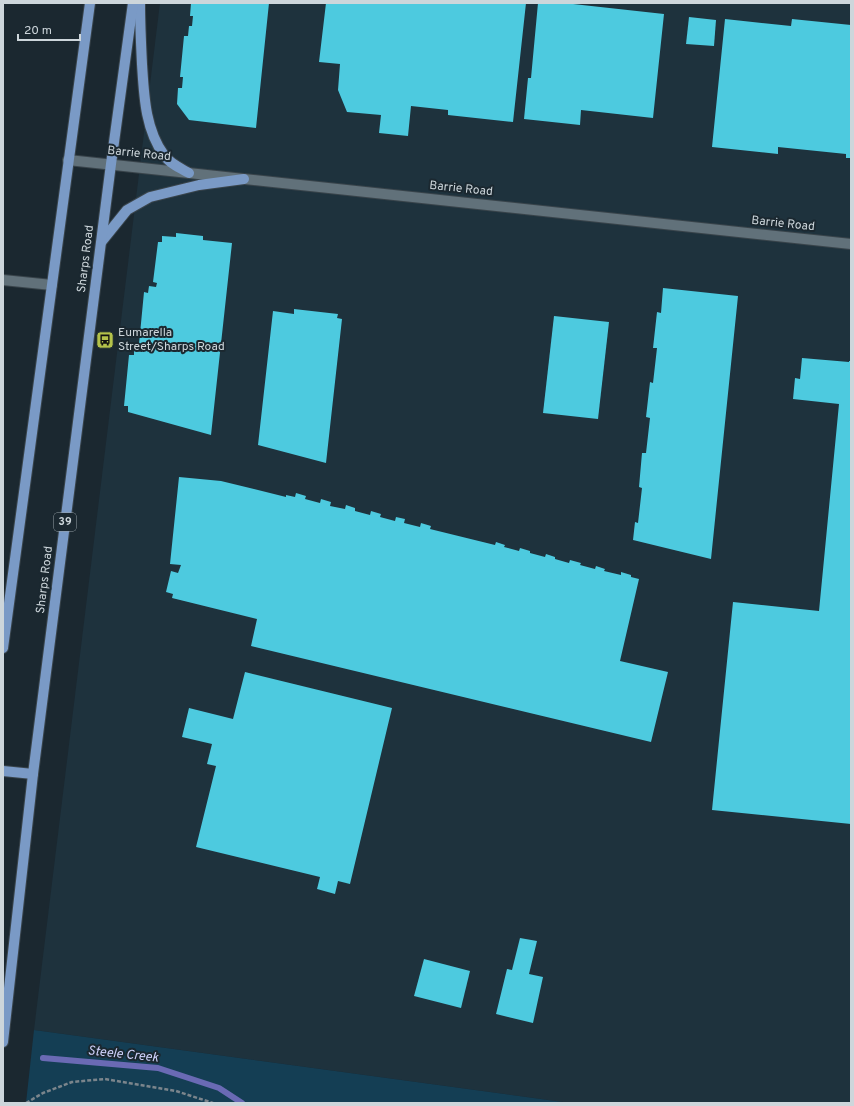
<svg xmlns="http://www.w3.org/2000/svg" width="854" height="1106" viewBox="0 0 854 1106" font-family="Overpass,sans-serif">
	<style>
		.built { fill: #1e323d }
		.green { fill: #143e54 }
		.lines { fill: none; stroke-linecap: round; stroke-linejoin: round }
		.stream { stroke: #6a6ab4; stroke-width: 6 }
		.building { fill: #4dcadf }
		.minor-casing { stroke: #39444b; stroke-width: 12 }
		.primary-casing { stroke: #39444b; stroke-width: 12 }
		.path { stroke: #7b858c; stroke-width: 2.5; stroke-dasharray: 4 2; stroke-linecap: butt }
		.minor { stroke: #61717a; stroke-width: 10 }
		.primary { stroke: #7a9ac6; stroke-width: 10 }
		.labels { text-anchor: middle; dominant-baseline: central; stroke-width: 4; stroke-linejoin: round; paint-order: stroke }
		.shield { fill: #1b2830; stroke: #98a2a8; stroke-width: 1 }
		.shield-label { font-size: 11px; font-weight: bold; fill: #cdd6db }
		.street-label { font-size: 12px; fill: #cdd6db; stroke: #1b2830 }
		.poi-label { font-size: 12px; fill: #cdd6db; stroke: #1b2830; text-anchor: start }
		.water-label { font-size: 13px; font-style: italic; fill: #cfd2fb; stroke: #1b2830 }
	</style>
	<rect width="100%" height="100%" fill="#1b2830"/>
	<path class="built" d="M160,3h691v1100h-281l-536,-73z"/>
	<path class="green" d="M34,1030l536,73h-544z"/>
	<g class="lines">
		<path class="stream" d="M43,1058l115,10 61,20 23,15"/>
	</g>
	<g class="building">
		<path d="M191,3h78l-13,125 -67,-8 -12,-16 1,-16h4l1,-11h-3l4,-41h4l1,-10h3l1,-10h-3z"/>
		<path d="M326,3h200l-13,119 -65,-7v-5l-37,-4 -3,30 -29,-3 2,-18 -34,-3 -9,-22 2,-26 -21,-2z"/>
		<path d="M538,3h26l100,11 -11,104 -72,-8 -1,15 -56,-6 4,-41h3z"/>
		<path d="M689,17l27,3 -2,26 -28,-2z"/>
		<path d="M725,19l66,7 1,-7 59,6v133h-5v-4l-68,-7v7l-66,-7z"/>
		<path d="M176,233l27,3v4l29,3 -21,192 -83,-23v-6h-4l5,-51h5v-4l8,1 1,-8h-4l5,-52 4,1 1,-7 7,1 1,-4 -4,-1 5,-40h4v-6l14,1z"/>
		<path d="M663,288l75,8 -27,263 -78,-19 2,-18 3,1 4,-35 -3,-1 3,-34h4l4,-35 -4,-1 4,-35 3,1 4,-35h-4l4,-36 4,1z"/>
		<path d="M294,309l44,5 -1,4 5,1 -16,144 -68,-18 15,-134 21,3z"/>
		<path d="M554,316l55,6 -11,97 -55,-6z"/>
		<path d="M802,358l47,4v-1h2v463l-139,-14 21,-208 86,9 20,-207 -46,-5 2,-21 5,1z"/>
		<path d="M179,477l42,4 65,16v-2l9,2 1,-4 10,3 -1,3 15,4 1,-4 10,3 -1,4 15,3 1,-4 9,3v3l15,4 1,-4 10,3 -1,3 15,4 1,-4 9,2 -1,4 16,4 1,-4 10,3 -1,3 65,16 1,-3 9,3 -1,2 15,4 1,-3 10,3v2l15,4 1,-3 9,3v2l14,4 1,-3 11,3 -1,2 15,4 1,-3 9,3 -1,2 17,4v-3l10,3v2l8,2 -19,82 48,11 -17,70 -400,-96 6,-27 -85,-21 1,-4 -7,-2 5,-21 7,2 3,-8 -11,-1z"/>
		<path d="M245,672l147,36 -42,176 -12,-3 -3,13 -18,-5 3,-12 -124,-30 20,-81 -9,-2 5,-20 -30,-7 7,-29 44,11z"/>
		<path d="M520,938l17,3 -8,33 14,3 -10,46 -37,-9 11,-45 5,1z"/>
		<path d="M424,959l46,12 -9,37 -47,-12z"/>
	</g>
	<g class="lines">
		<defs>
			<g id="minor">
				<path d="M68,160l783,84"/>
				<path d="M3,280l49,5"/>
			</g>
			<g id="primary">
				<path d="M140,3c0,20 1,41 2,61 2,31 3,65 22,91 5,8 16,13 25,18"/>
				<path d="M102,241l25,-31 23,-13 49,-12 45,-6"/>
				<path d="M3,648l87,-645"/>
				<path d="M3,771l30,3"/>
				<path d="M3,1042l30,-268 78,-610 22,-161"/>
			</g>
		</defs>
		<use href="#minor" class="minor-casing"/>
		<use href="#primary" class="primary-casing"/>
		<path class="path" d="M26,1103l17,-10 29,-11 33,-3 71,12 37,12"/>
		<use href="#minor" class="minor"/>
		<use href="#primary" class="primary"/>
	</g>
	<defs>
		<symbol id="bus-square" viewBox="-11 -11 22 22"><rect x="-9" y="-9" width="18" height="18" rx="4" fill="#b4c24a" stroke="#1b2830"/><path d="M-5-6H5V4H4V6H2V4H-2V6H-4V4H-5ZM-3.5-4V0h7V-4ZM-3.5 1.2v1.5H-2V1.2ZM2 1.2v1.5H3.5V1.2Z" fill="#111"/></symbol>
	</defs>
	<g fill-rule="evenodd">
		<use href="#bus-square" x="95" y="330" width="20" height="20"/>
	</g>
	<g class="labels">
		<rect class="shield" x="54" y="513" width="22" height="18" rx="3"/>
		<g class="shield-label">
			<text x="65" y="522">39</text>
		</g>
		<g class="street-label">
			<text transform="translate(139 154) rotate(6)">Barrie Road</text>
			<text transform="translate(461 189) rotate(6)">Barrie Road</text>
			<text transform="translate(783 224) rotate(6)">Barrie Road</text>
			<text transform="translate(86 259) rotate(-83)">Sharps Road</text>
			<text transform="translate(45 580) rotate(-83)">Sharps Road</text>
		</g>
		<g class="poi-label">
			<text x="118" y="333">Eumarella<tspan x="118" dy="14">Street/Sharps Road</tspan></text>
		</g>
		<g class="water-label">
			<text transform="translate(123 1055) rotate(6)">Steele Creek</text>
		</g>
	</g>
	<rect width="854" height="1106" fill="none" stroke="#cdd6db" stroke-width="8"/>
	<path d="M18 34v6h62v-6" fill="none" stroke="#cdd6db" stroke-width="2"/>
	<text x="24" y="34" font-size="12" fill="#cdd6db" stroke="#1b2830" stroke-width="3" paint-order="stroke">20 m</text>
</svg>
